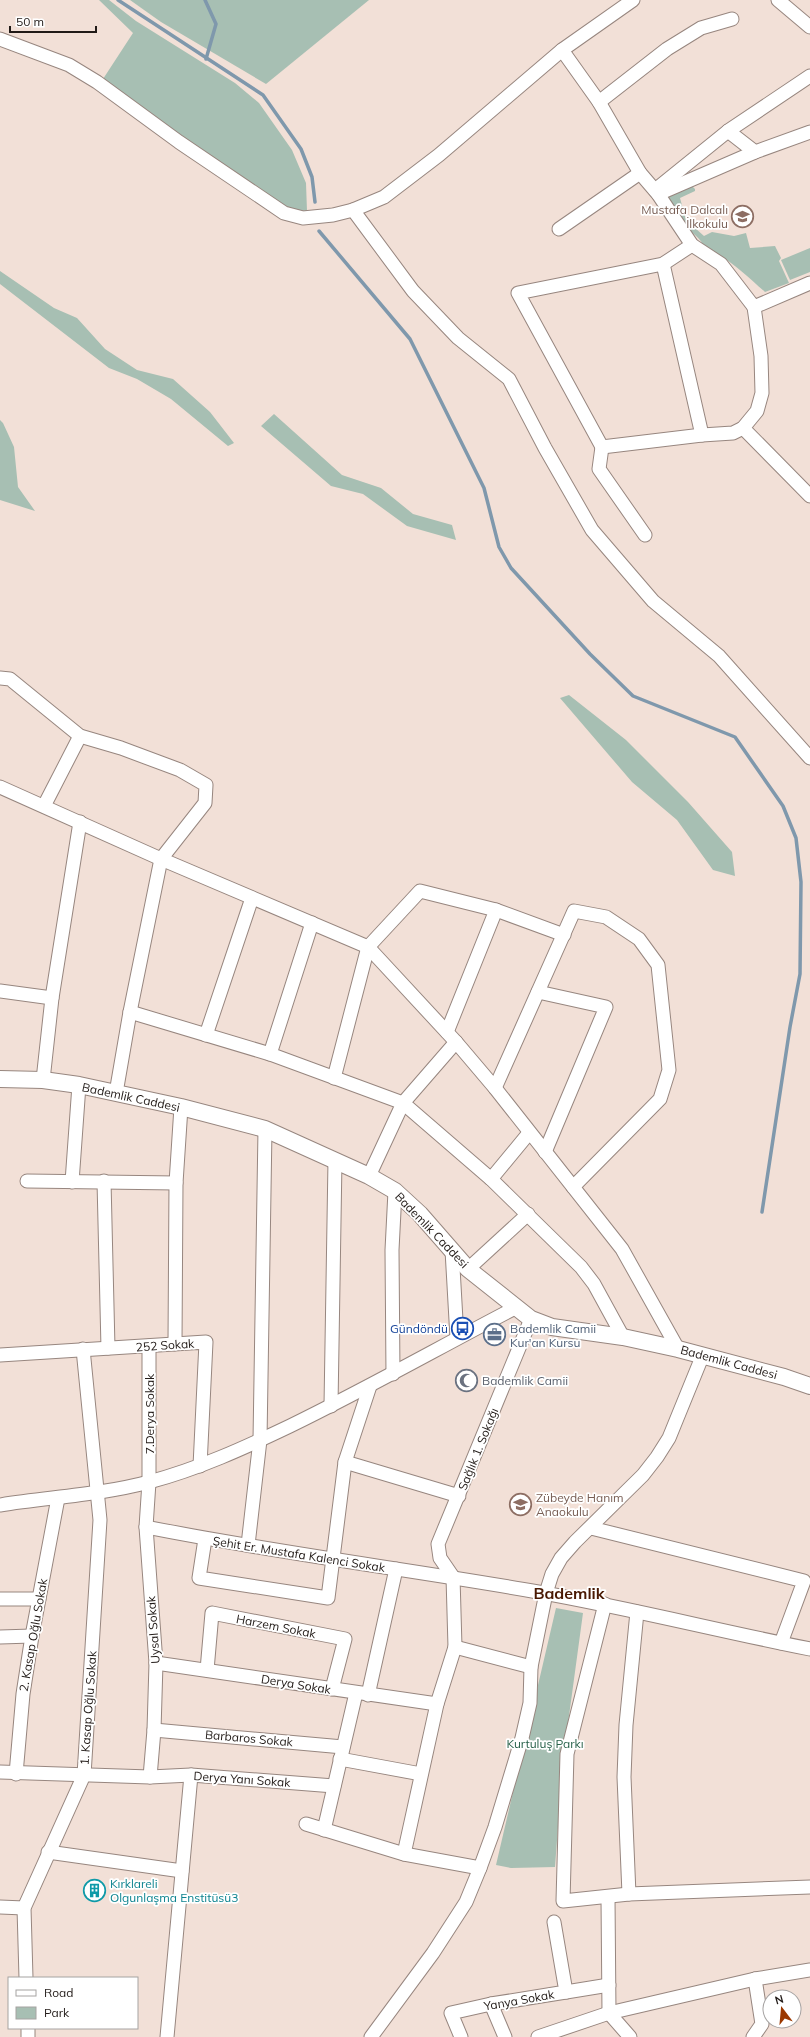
<svg xmlns="http://www.w3.org/2000/svg" width="810" height="2037" viewBox="0 0 810 2037" font-family="Mulish,sans-serif">
	<style>
		.green { fill: #a7bfb3 }
		.lines { fill: none; stroke-linecap: round; stroke-linejoin: round }
		.stream { stroke: #7f98ac; stroke-width: 3.5 }
		.minor-casing { stroke: #97867f; stroke-width: 15 }
		.tertiary-casing { stroke: #97867f; stroke-width: 18 }
		.minor { stroke: #fff; stroke-width: 13 }
		.tertiary { stroke: #fff; stroke-width: 16 }
		.labels { text-anchor: middle; dominant-baseline: central; stroke-width: 3.5; stroke-linejoin: round; paint-order: stroke }
		.education-label { font-size: 12px; fill: #785e54; stroke: #fff; text-anchor: end }
		.street-label { font-size: 12px; fill: #211a17; stroke: #fff }
		.transit-label { font-size: 12px; fill: #164399; stroke: #fff; text-anchor: end }
		.service-label { font-size: 12px; fill: #4e5e75; stroke: #fff; text-anchor: start }
		.worship-label { font-size: 12px; fill: #5b616d; stroke: #fff; text-anchor: start }
		.park-label { font-size: 12px; fill: #28614a; stroke: #fff }
		.culture-label { font-size: 12px; fill: #0d838f; stroke: #fff; text-anchor: start }
		.district-label { font-size: 16px; font-weight: bold; fill: #491903; stroke: #fff }
	</style>
	<rect width="100%" height="100%" fill="#f2e0d7"/>
	<g class="green">
		<path d="M99,0h10l27,21 99,62 24,20 33,47 14,33 1,28 -17,-2 -119,-77 -68,-53 30,-46z"/>
		<path d="M130,0h239l-103,84 -105,-62z"/>
		<path d="M692,186l3,3v2l-15,7 6,22 18,16 8,-4 22,4 12,-3 4,15 25,-2 6,12 -2,3 10,22 -24,9c-16,-14 -39,-37 -60,-43 -3,-11 -14,-16 -22,-25 -7,-7 -14,-21 -16,-31z"/>
		<path d="M810,248v24l-20,8 -9,-20z"/>
		<path d="M0,271l54,37 23,10 28,31 32,21 36,9 37,33 24,31 -6,3 -57,-47 -34,-20 -28,-11 -109,-84z"/>
		<path d="M274,414l68,61 39,13 32,26 39,11 4,15 -49,-14 -44,-32 -32,-8 -70,-60z"/>
		<path d="M0,420l3,3 11,24 4,40 17,24 -35,-11z"/>
		<path d="M569,695l57,45 62,62 44,50 3,24 -22,-6 -36,-50 -45,-38 -72,-84z"/>
		<path d="M556,1608l27,5 -20,147 -8,107 -44,1 -15,-3z"/>
	</g>
	<g class="lines">
		<g class="stream">
			<path d="M118,0l145,95 38,54 11,28 3,25"/>
			<path d="M205,0l11,24 -10,35"/>
			<path d="M319,231l91,108 74,149 15,59 12,21 79,86 43,42 102,41 48,69 13,32 5,44 -1,92 -10,53 -28,185"/>
		</g>
		<defs>
			<g id="minor">
				<path d="M778,0l32,27"/>
				<path d="M0,39l69,26 28,17 82,60 105,71 19,5 30,-3 20,-5 31,-13 55,-42 123,-105 71,-50"/>
				<path d="M562,50l37,52 41,71 18,21 34,51 29,19 33,43 56,-24"/>
				<path d="M599,102l68,-53 34,-21 31,-9"/>
				<path d="M728,131l27,21"/>
				<path d="M655,190l73,-59 82,-55"/>
				<path d="M658,194l97,-42 55,-20"/>
				<path d="M353,210l60,81 45,47 51,41 36,69 47,82 61,71 66,55 91,102"/>
				<path d="M559,229l81,-56"/>
				<path d="M692,245l-29,19 -145,29 84,154 100,-12"/>
				<path d="M663,264l39,171 31,-2 10,-5 14,-17 5,-18 -1,-37 -7,-49"/>
				<path d="M743,428l67,68"/>
				<path d="M602,447l-3,22 46,66"/>
				<path d="M0,678l10,1 70,57 41,12 59,22 26,15 -1,18 -44,56 -31,153 -14,81"/>
				<path d="M0,787l161,72 207,88 88,95 39,46 127,161 56,100"/>
				<path d="M44,806l36,-70"/>
				<path d="M0,991l52,7"/>
				<path d="M538,992l68,15 -61,145"/>
				<path d="M130,1012l140,42 133,49 88,76 90,88 13,17 29,53"/>
				<path d="M447,1032l49,-122"/>
				<path d="M206,1035l46,-137"/>
				<path d="M270,1054l42,-131"/>
				<path d="M334,1078l34,-131 52,-56 76,19 68,25"/>
				<path d="M43,1080l9,-82 28,-176"/>
				<path d="M495,1088l79,-177 32,6 33,22 19,26 11,105 -9,29 -87,88"/>
				<path d="M369,1176l34,-73 53,-61"/>
				<path d="M491,1179l38,-46"/>
				<path d="M27,1181l149,2"/>
				<path d="M104,1181l4,167"/>
				<path d="M72,1182l7,-97"/>
				<path d="M452,1250l5,88"/>
				<path d="M468,1269l60,-55"/>
				<path d="M175,1344l1,-161 5,-76"/>
				<path d="M149,1346v136l-3,45 10,136 -2,67 -4,47"/>
				<path d="M0,1355l206,-13 -6,124"/>
				<path d="M393,1374l-1,-124 3,-59"/>
				<path d="M331,1406l4,-246"/>
				<path d="M345,1462l114,34"/>
				<path d="M0,1505c50,-8 100,-10 149,-23 49,-13 95,-34 141,-56 76,-37 150,-79 225,-118"/>
				<path d="M146,1527c130,26 261,42 392,65 91,16 181,39 272,57"/>
				<path d="M591,1528l213,53 -23,62"/>
				<path d="M205,1539l-6,39 129,20 17,-136 25,-76"/>
				<path d="M248,1545l12,-105 5,-311"/>
				<path d="M453,1577l-13,-19 -2,-14 93,-225"/>
				<path d="M0,1599h39"/>
				<path d="M605,1604l-38,150 -4,147 66,-7 181,-7"/>
				<path d="M0,1637l32,-1"/>
				<path d="M455,1647l76,20"/>
				<path d="M156,1663l281,41"/>
				<path d="M207,1670l5,-57 133,26 -13,50"/>
				<path d="M368,1695l28,-126"/>
				<path d="M154,1730l189,17"/>
				<path d="M340,1759l81,15"/>
				<path d="M0,1772l150,5 41,-2 143,11"/>
				<path d="M16,1774l7,-80 9,-58 26,-138"/>
				<path d="M306,1824l98,30 76,14"/>
				<path d="M324,1830l32,-137"/>
				<path d="M48,1852l134,19"/>
				<path d="M404,1854l33,-150 18,-57 -2,-70"/>
				<path d="M629,1894l-5,-117 2,-52 11,-113"/>
				<path d="M608,1898l1,115 21,24"/>
				<path d="M0,1907l24,1"/>
				<path d="M26,1978l-2,-70 60,-133 16,-255 -17,-171"/>
				<path d="M566,1992l43,-7"/>
				<path d="M491,2004l14,33"/>
				<path d="M28,2028v9"/>
				<path d="M167,2037l24,-262"/>
				<path d="M371,2037l62,-84 33,-51 14,-34 15,-41 27,-89 8,-35 1,-36 15,-74 6,-19 9,-16 14,-16 68,-67 14,-18 12,-19 33,-81"/>
				<path d="M461,2037l-10,-24 40,-9 75,-12 -12,-70"/>
				<path d="M538,2037l71,-24 146,-34 55,-9"/>
				<path d="M753,2037l9,-13 -7,-45"/>
			</g>
			<path id="tertiary" d="M0,1079l43,1 36,5 102,22 84,22 104,47 26,15 25,23 48,55 63,50 21,8 71,10 55,12 106,28 26,9"/>
		</defs>
		<use href="#minor" class="minor-casing"/>
		<use href="#tertiary" class="tertiary-casing"/>
		<use href="#minor" class="minor"/>
		<use href="#tertiary" class="tertiary"/>
	</g>
	<defs>
		<symbol id="school-ring" viewBox="-11 -11 22 22"><circle r="9.5" fill="#fff" stroke="#8d6e63" stroke-width="1.5"/><path d="M0-5L7-2L0 1L-7-2ZM-4 1L0 2.5L4 1V4Q0 6-4 4Z" fill="#8d6e63"/></symbol>
		<symbol id="bus-ring" viewBox="-11 -11 22 22"><circle r="9.5" fill="#fff" stroke="#1a4fb4" stroke-width="1.5"/><path d="M-5-6H5V4H4V6H2V4H-2V6H-4V4H-5ZM-3.5-4V0h7V-4ZM-3.5 1.2v1.5H-2V1.2ZM2 1.2v1.5H3.5V1.2Z" fill="#1a4fb4"/></symbol>
		<symbol id="office-ring" viewBox="-11 -11 22 22"><circle r="9.5" fill="#fff" stroke="#5c6f8a" stroke-width="1.5"/><path d="M-6-3h4V-5.5h4V-3h4V5H-6ZM-1-4.5V-3h2v-1.5ZM-6 0V1H6V0Z" fill="#5c6f8a"/></symbol>
		<symbol id="mosque-ring" viewBox="-11 -11 22 22"><circle r="9.5" fill="#fff" stroke="#6b7280" stroke-width="1.5"/><path d="M3.5-4.9A6 6 0 1 0 3.5 4.9A5 5 0 1 1 3.5-4.9Z" fill="#6b7280"/></symbol>
		<symbol id="building-ring" viewBox="-11 -11 22 22"><circle r="9.5" fill="#fff" stroke="#0f9aa8" stroke-width="1.5"/><path d="M-4-6H4V6H1V3H-1V6H-4ZM-2.5-4.3h1.7v1.8h-1.7ZM.8-4.3h1.7v1.8H.8ZM-2.5-1h1.7V.8h-1.7ZM.8-1h1.7V.8H.8Z" fill="#0f9aa8"/></symbol>
	</defs>
	<g fill-rule="evenodd">
		<use href="#school-ring" x="730" y="204" width="25" height="25"/>
		<use href="#bus-ring" x="450" y="1316" width="25" height="25"/>
		<use href="#office-ring" x="482" y="1322" width="25" height="25"/>
		<use href="#mosque-ring" x="454" y="1368" width="25" height="25"/>
		<use href="#school-ring" x="508" y="1492" width="25" height="25"/>
		<use href="#building-ring" x="82" y="1878" width="25" height="25"/>
	</g>
	<g class="labels">
		<g class="education-label">
			<text x="728" y="209">Mustafa Dalcalı<tspan x="728" dy="14">İlkokulu</tspan></text>
			<text x="536" y="1497" text-anchor="start">Zübeyde Hanım<tspan x="536" dy="14">Anaokulu</tspan></text>
		</g>
		<g class="street-label">
			<text transform="translate(131 1097) rotate(12)">Bademlik Caddesi</text>
			<text transform="translate(432 1230) rotate(46)">Bademlik Caddesi</text>
			<text transform="translate(165 1345) rotate(-4)">252 Sokak</text>
			<text transform="translate(729 1362) rotate(15)">Bademlik Caddesi</text>
			<text transform="translate(149 1414) rotate(-90)">7.Derya Sokak</text>
			<text transform="translate(478 1449) rotate(-68)">Sağlık 1. Sokağı</text>
			<text transform="translate(299 1554) rotate(9)">Şehit Er. Mustafa Kalenci Sokak</text>
			<text transform="translate(276 1626) rotate(11)">Harzem Sokak</text>
			<text transform="translate(153 1630) rotate(-94)">Uysal Sokak</text>
			<text transform="translate(33 1635) rotate(-80)">2. Kasap Oğlu Sokak</text>
			<text transform="translate(296 1684) rotate(9)">Derya Sokak</text>
			<text transform="translate(88 1708) rotate(-86)">1. Kasap Oğlu Sokak</text>
			<text transform="translate(249 1738) rotate(5)">Barbaros Sokak</text>
			<text transform="translate(242 1779) rotate(4)">Derya Yanı Sokak</text>
			<text transform="translate(519 2000) rotate(-10)">Yanya Sokak</text>
		</g>
		<g class="transit-label">
			<text x="448" y="1328">Gündöndü</text>
		</g>
		<g class="service-label">
			<text x="510" y="1328">Bademlik Camii<tspan x="510" dy="14">Kur'an Kursu</tspan></text>
		</g>
		<g class="worship-label">
			<text x="482" y="1380">Bademlik Camii</text>
		</g>
		<g class="park-label">
			<text x="545" y="1743">Kurtuluş Parkı</text>
		</g>
		<g class="culture-label">
			<text x="110" y="1883">Kırklareli<tspan x="110" dy="14">Olgunlaşma Enstitüsü3</tspan></text>
		</g>
		<g class="district-label">
			<text x="569" y="1593">Bademlik</text>
		</g>
	</g>
	<rect x="8" y="1977" width="130" height="52" fill="#ffffff" stroke="#a6a3a2"/>
	<rect x="16" y="1990" width="20" height="6" fill="#ffffff" stroke="#a6a3a2"/>
	<text x="44" y="1997" font-size="12" fill="#211a17">Road</text>
	<rect x="16" y="2007" width="20" height="12" fill="#a7bfb3" stroke="#a6a3a2"/>
	<text x="44" y="2017" font-size="12" fill="#211a17">Park</text>
	<g transform="translate(782 2009) rotate(344)"><circle r="19" fill="#ffffff" stroke="#a6a3a2"/>
	<path d="M0-3L7 15L0 10L-7 15Z" fill="#9b3800"/>
	<text y="-6" font-size="11" font-weight="bold" text-anchor="middle" fill="#211a17">N</text>
	</g>
	<path d="M10 26v6h86v-6" fill="none" stroke="#211a17" stroke-width="2"/>
	<text x="16" y="26" font-size="12" fill="#211a17" stroke="#ffffff" stroke-width="3" paint-order="stroke">50 m</text>
</svg>
